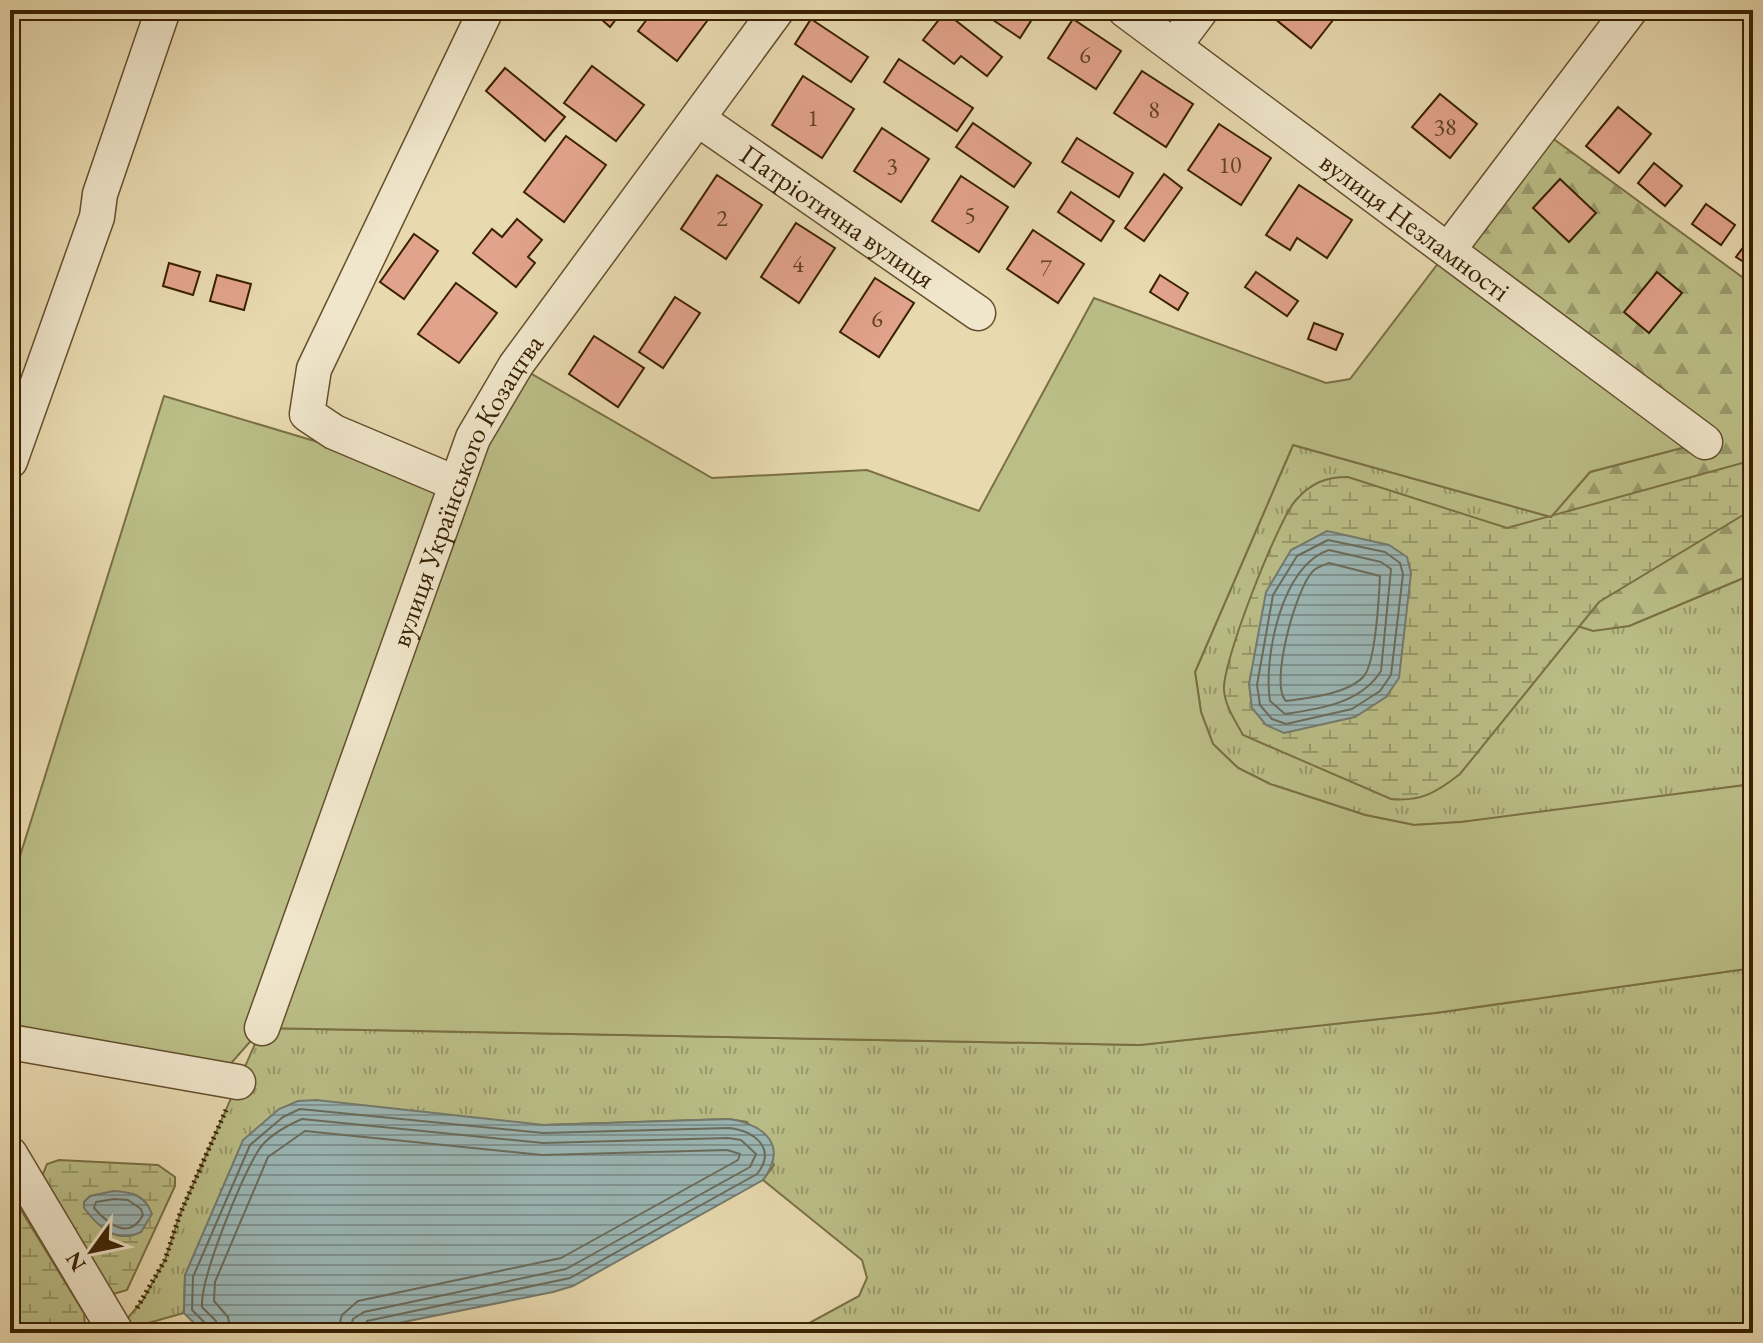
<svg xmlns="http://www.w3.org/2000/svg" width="1763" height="1343" viewBox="0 0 1763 1343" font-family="'EB Garamond',serif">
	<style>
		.grass { fill: url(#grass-tufts); stroke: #7a7044; stroke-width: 2 }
		.forest { fill: url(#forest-firs); stroke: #7a7044; stroke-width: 2 }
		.wetland { fill: url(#wetland-marsh); stroke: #7a7044; stroke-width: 2 }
		.garden { fill: #bbbe87; stroke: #7a7044; stroke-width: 2 }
		.water { fill: url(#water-rules); stroke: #747b6e; stroke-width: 2 }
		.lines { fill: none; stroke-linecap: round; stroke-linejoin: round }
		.shore { stroke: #6a6c5c; stroke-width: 2 }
		.building { fill: #e2a38c; stroke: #392102; stroke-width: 2 }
		.minor-casing { stroke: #654f2d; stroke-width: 37 }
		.path { stroke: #392102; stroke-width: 5; stroke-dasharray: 2 4; stroke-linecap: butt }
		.minor { stroke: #f0e6cb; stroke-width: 34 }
		.labels { text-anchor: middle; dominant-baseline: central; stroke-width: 6; stroke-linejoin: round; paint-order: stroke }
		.number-label { font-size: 24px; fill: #634224 }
		.street-label { font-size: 28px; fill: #392102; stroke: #f0e6cb }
	</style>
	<defs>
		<pattern id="grass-tufts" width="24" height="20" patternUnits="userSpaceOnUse" patternTransform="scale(2)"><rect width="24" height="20" fill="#bbbe87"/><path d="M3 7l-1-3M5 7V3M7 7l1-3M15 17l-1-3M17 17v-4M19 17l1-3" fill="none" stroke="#999a6c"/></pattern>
		<pattern id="forest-firs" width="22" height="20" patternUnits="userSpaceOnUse" patternTransform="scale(2)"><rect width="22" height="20" fill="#bbbe87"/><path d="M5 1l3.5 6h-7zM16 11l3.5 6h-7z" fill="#999a6c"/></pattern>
		<pattern id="wetland-marsh" width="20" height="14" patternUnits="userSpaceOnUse" patternTransform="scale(2)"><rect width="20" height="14" fill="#bbbe87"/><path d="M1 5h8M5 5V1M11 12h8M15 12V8" fill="none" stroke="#999a6c"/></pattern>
		<pattern id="water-rules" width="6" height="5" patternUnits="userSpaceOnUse" patternTransform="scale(2)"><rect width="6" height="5" fill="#9bb7b6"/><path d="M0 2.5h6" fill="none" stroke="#7f9492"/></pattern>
	</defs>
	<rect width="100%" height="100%" fill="#e8d9af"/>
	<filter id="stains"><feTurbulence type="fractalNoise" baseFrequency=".0025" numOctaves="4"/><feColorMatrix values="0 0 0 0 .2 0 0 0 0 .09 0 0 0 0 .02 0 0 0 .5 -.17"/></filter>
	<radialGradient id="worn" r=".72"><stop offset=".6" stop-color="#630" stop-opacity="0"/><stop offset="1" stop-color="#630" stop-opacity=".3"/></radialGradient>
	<g class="grass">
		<path d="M1293,445l258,72 78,109 124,-52v210l-226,32 -66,6 -47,3 -49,-10 -95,-31 -32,-16 -25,-24 -12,-32 -6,-40z"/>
		<path d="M1753,968v365h-962l68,-37 8,-18 -5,-18 -99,-80 11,-15 -27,-43 -18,-3 -185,6 -359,150 -1,38 -68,19 27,-32 22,-40 15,-46 82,-186 877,17 296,-32z"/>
	</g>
	<path class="forest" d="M1540,129l213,156v289l-124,52 -36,5 -28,-9 -14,-105 39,-45 114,-30 -255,-193z"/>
	<g class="wetland">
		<path d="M1753,460v49l-154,93 -139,172c-23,18 -39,28 -69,25l-148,-64c-7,-13 -18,-29 -19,-45 -2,-28 53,-167 71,-189 16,-18 30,-24 53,-24l159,51z"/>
		<path d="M59,1160l99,5 17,12v9l-48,104 -17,5 -69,-116 6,-15z"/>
		<path d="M10,1192l74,121 1,13 -6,7h-69z"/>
	</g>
	<path class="garden" d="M1449,249l256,193 -115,30 -39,45 -258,-72 -98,227 6,40 12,32 25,24 32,16 95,31 49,10 47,-3 292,-38v184l-318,45 -295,32 -878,-17 -35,40 -217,-38v-142l154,-492 291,87 61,-118 196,113 155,-8 112,41 115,-213 232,85 24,-4z"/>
	<g class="water">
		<path d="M1327,531l62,14 18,12 4,16 -12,105 -13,19 -31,20 -71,16 -18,-8 -14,-17 -3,-24 17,-92 25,-42z"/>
		<path d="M316,1100l228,25 185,-6c37,6 59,27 34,61l-190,106 -20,6 -204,41 -147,-2 -18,-18 1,-38 58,-135 36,-31 19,-8z"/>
		<path d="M114,1191c18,1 31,4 38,23l-11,18c-24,12 -42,-4 -57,-24v-6l6,-6z"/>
	</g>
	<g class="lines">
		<g class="shore">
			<path d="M1328,540l57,12 15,11 3,11 -12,101 -11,16 -28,18 -66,15 -14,-5 -12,-14 -3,-20 16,-90 24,-39z"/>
			<path d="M1329,550l52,12 10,7 -10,102c-20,32 -61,38 -96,43l-15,-13c-7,-43 12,-137 59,-151z"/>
			<path d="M1329,563l51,13c-1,20 -4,85 -16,100 -16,18 -55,22 -78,25 -17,-16 10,-113 27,-130 4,-4 11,-6 16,-8z"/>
			<path d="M114,1199l14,1 13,9 2,6c-14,26 -35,9 -49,-7l2,-6z"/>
			<path d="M209,1333l-2,-8 -15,-15 1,-33 57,-132 33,-28 17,-8 243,24 186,-5c26,3 48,21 28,46l-187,104 -203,43 -8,12"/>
			<path d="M219,1333l-3,-12 -14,-14c-2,-29 39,-128 56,-156 9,-15 28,-25 44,-32l241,24 185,-5 13,2 15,14 -6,13 -184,102 -202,43 -11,7 -4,14"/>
			<path d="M231,1333l-3,-16 -14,-16 1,-19 53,-125 37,-26 237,24 185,-5 13,4 -2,6 -177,98 -203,43 -16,14 -5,18"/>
		</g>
	</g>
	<g class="building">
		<path d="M591,10h32l-13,17z"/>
		<path d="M654,10h55l4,3 -36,48 -39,-30z"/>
		<path d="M903,10h21l-6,10z"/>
		<path d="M978,10h60l-18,28z"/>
		<path d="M1264,10h67l6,5 -26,33z"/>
		<path d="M945,12l57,45 -15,19 -26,-20 -7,8 -31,-24z"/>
		<path d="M811,19l57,38 -17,25 -56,-38z"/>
		<path d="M1073,19l48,32 -25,38 -48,-31z"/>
		<path d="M899,59l74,49 -16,23 -73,-49z"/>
		<path d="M592,66l52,39 -28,36 -52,-38z"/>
		<path d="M505,68l60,49 -20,24 -59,-50z"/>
		<path d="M1142,71l51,33 -27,43 -52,-34z"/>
		<path d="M803,76l51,33 -32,49 -50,-33z"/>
		<path d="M1440,94l37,30 -27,34 -38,-31z"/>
		<path d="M1618,107l33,27 -32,39 -33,-27z"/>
		<path d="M973,123l58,40 -17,24 -58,-40z"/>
		<path d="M1219,124l52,34 -30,47 -53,-35z"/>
		<path d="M882,128l47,31 -28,43 -47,-31z"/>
		<path d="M566,136l40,29 -42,57 -40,-30z"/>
		<path d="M1077,138l56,35 -14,24 -57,-35z"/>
		<path d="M1654,163l28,23 -17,20 -27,-23z"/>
		<path d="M1164,174l18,14 -38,53 -19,-13z"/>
		<path d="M717,175l45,30 -36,54 -45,-30z"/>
		<path d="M961,176l47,31 -29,45 -47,-31z"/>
		<path d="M1560,179l36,34 -27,29 -36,-34z"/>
		<path d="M1299,185l53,35 -25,38 -30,-20 -7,12 -24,-15z"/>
		<path d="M1071,192l43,29 -13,20 -43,-29z"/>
		<path d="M1706,204l29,21 -14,20 -29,-21z"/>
		<path d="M517,219l25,21 -14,17 7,6 -19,24 -43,-34 19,-24 10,8z"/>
		<path d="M796,223l39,25 -36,55 -38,-26z"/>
		<path d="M1033,230l51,34 -26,39 -51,-34z"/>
		<path d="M414,234l24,17 -34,48 -24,-17z"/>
		<path d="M1753,234v34l-17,-11z"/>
		<path d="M169,263l31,9 -7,23 -30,-9z"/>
		<path d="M1256,272l42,29 -11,15 -42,-29z"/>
		<path d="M1657,272l25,21 -33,40 -25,-21z"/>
		<path d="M217,275l34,9 -7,26 -34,-9z"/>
		<path d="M1160,275l28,18 -10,17 -28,-18z"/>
		<path d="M875,278l39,25 -35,54 -39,-25z"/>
		<path d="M456,283l41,30 -38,50 -41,-29z"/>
		<path d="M675,297l25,16 -37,55 -24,-16z"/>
		<path d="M1314,323l29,11 -7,16 -28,-11z"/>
		<path d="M594,336l50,32 -26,39 -49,-33z"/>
	</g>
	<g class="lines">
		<defs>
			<g id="minor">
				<path id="s1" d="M1125,10l580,432"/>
				<path d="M1174,46l27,-36"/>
				<path id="s2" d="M698,119l280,194"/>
				<path d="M1449,249l181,-239"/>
				<path d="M10,461l87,-244 3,-23 63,-184"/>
				<path d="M455,483l-121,-51 -27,-18 7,-45 172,-359"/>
				<path id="s3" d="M262,1028l211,-590 43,-73 261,-355"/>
				<path d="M10,1042l228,40"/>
				<path d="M10,1154l106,178"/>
			</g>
		</defs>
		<use href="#minor" class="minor-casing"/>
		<path class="path" d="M137,1308l28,-48 15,-46 46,-104"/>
		<use href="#minor" class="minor"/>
	</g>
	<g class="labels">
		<g class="number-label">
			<text x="1085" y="54">6</text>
			<text x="1154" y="109">8</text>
			<text x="813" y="117">1</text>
			<text x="1445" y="126">38</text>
			<text x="1230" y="164">10</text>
			<text x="892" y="165">3</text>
			<text x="970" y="214">5</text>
			<text x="722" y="217">2</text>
			<text x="798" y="263">4</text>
			<text x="1046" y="267">7</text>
			<text x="877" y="318">6</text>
		</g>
		<g class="street-label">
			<text stroke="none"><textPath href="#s2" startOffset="170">Патріотична вулиця</textPath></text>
			<text stroke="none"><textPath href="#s1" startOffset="362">вулиця Незламності</textPath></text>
			<text stroke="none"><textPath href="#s3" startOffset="576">вулиця Українського Козацтва</textPath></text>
		</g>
	</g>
	<rect width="1763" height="1343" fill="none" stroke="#e8d9af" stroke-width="40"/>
	<rect x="12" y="12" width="1739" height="1319" fill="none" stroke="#392102" stroke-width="4"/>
	<rect x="20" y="20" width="1723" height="1303" fill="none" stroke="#392102" stroke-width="2"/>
	<g transform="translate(92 1251) rotate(237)" stroke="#f0e6cb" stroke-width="6" paint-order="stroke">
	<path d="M0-6L14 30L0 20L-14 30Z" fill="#392102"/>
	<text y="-12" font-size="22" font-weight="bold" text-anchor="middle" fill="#392102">N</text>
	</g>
	<rect width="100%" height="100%" filter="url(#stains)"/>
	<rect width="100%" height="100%" fill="url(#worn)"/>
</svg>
